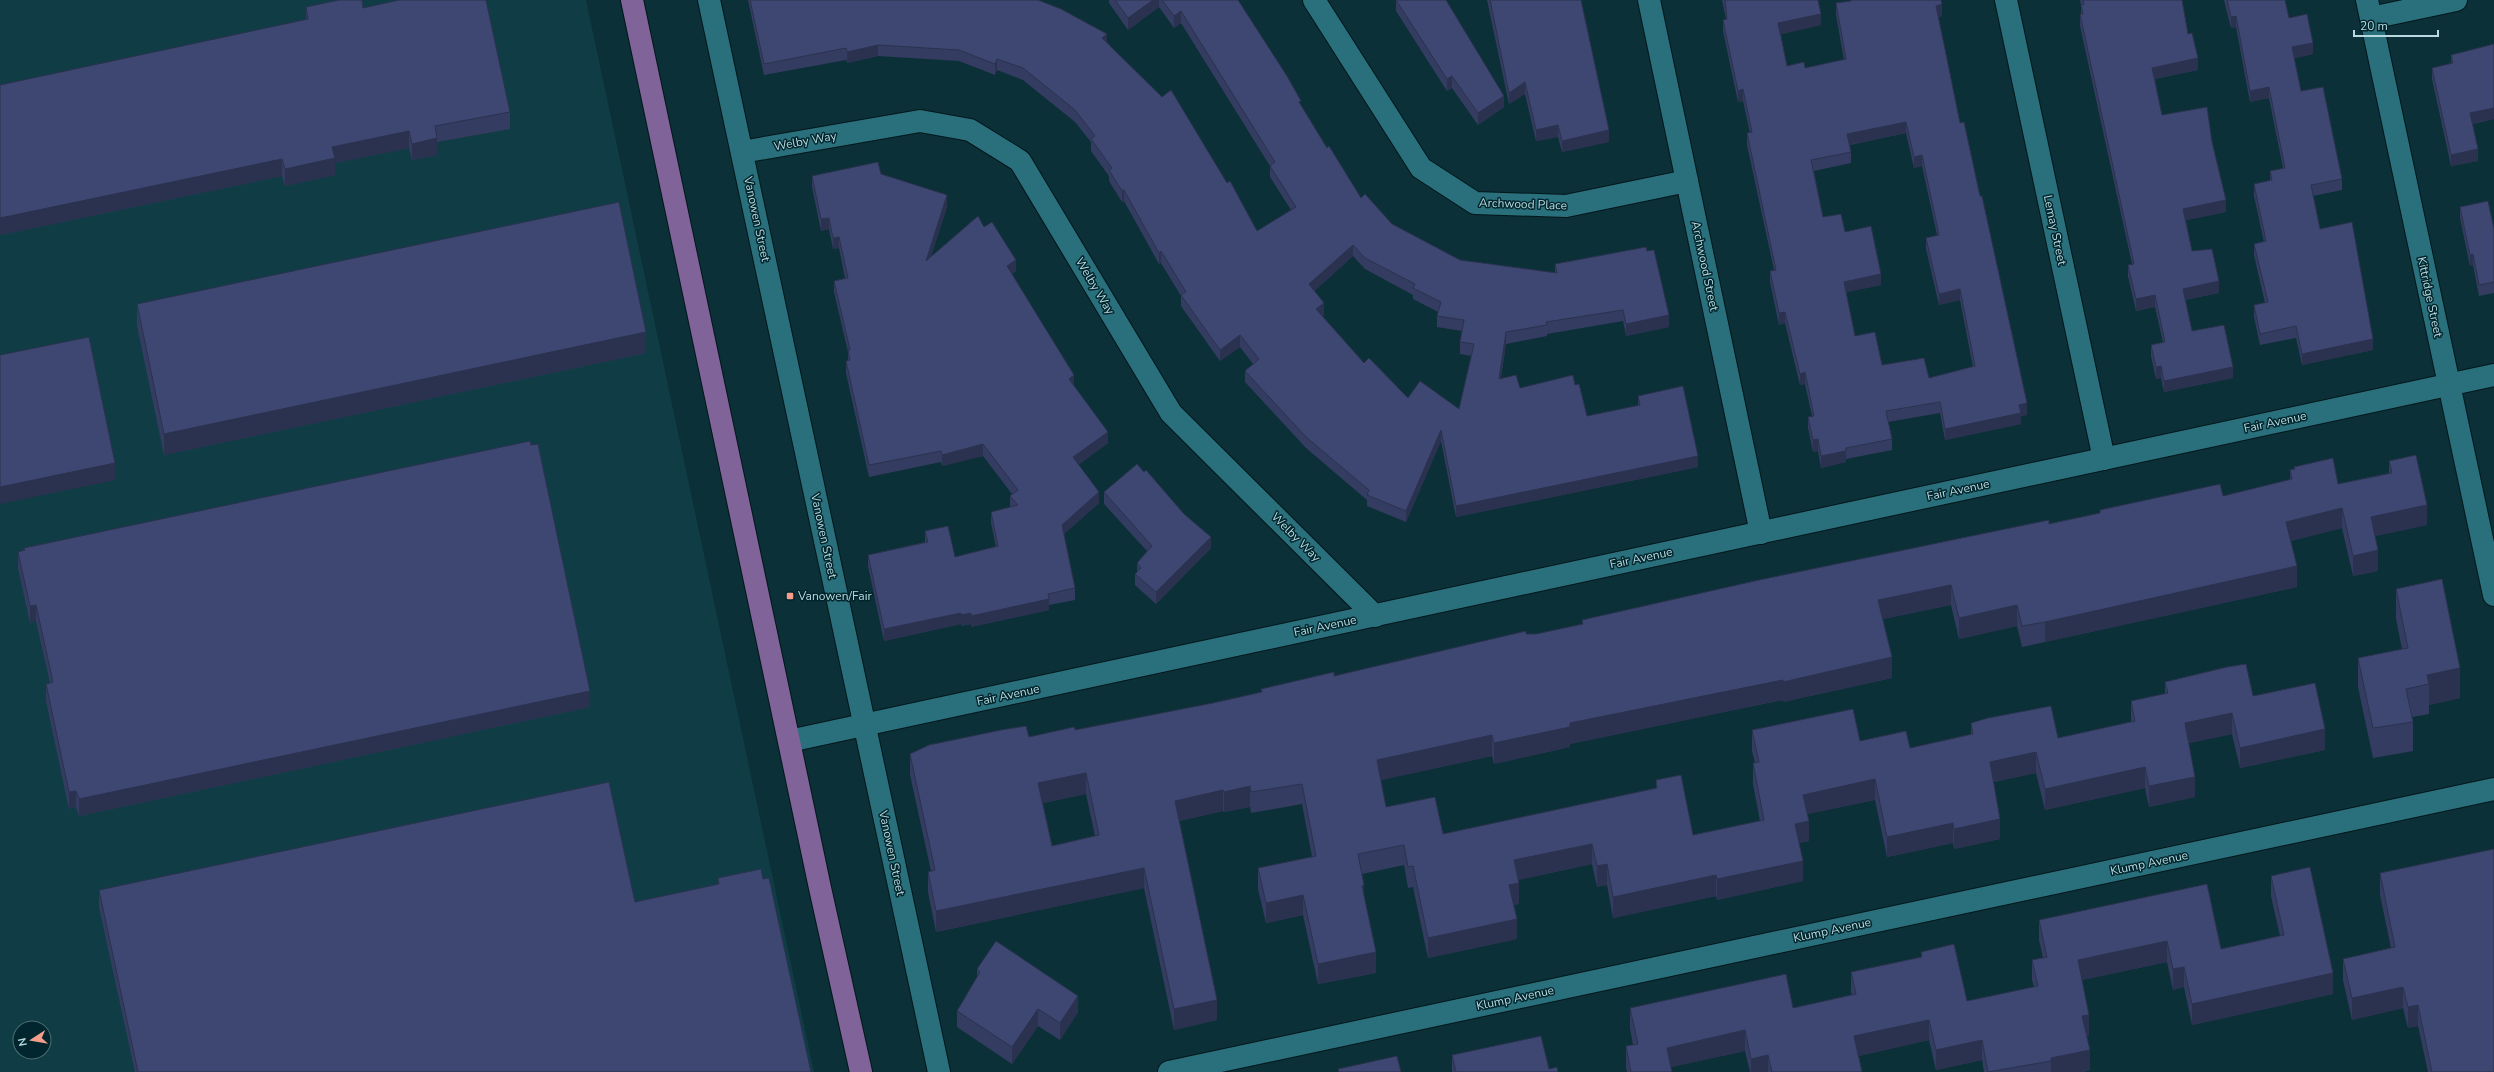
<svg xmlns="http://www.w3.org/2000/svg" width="2494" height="1072" viewBox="0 0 2494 1072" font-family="'Nunito Sans',sans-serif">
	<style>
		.built { fill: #103d45; fill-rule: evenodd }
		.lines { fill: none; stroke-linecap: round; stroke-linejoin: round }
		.minor-casing { stroke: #03171b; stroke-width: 24 }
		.major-casing { stroke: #03171b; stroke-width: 24 }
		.minor { stroke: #2a6f7c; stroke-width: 22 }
		.major { stroke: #806399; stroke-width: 22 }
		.wall { fill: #343d61; fill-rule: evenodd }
		.shaded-wall { fill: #2b324f }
		.building { fill: #3d4771; stroke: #2b324f; fill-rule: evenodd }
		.poi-dot { fill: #f49d8b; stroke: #01262d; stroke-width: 1.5 }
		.labels { text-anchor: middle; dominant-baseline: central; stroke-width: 3; stroke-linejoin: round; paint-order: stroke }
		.street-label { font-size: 12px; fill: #b9d9e0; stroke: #01262d }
		.poi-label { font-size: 12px; fill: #b9d9e0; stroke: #01262d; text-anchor: start }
	</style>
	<rect width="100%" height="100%" fill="#0b3037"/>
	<path class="built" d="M0,0h586l228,1072h-814zM20,1028h24v24h-24z"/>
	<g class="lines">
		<defs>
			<g id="minor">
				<path d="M709,0l230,1072"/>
				<path d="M1314,0l107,168 54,35 91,3 121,-25"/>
				<path d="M1649,0l112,533"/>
				<path d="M2006,0l98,459"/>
				<path d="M2367,0l127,595"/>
				<path d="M2371,18l85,-18"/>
				<path d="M742,152l178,-31 50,9 50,31 151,252 204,203"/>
				<path d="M789,741l1705,-366"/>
				<path d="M1169,1072l1325,-283"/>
			</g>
			<path id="major" d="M632,0l188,888 41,184"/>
		</defs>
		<use href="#minor" class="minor-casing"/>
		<use href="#major" class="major-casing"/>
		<use href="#minor" class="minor"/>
		<use href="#major" class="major"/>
	</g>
	<g class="wall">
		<path d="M748,0h290l69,42 120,141 30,48 34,-21 -21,-33v-11l-89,-143 -7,5 -15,-21 -31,23 -19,-27v-3h129l63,105 26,43 34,50 31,26 68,36 95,13v-9l114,63 -43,9 -3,-15 -76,13v2l-41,8 -5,34 19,10 55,-3 12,31 51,-10v-10l60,71 -242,50 -15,-76 -35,81 -39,-16v-6l-61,-52 -61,-66v-11l8,-7 -13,-17 -20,14 -39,-55v-10l-20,-33 -2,1 -35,-63 -2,1 -13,-21v-5l-18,-25v-9l-16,-20 -52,-42 -26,-10 -2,5 -36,-14 -81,-5 -31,7 -1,-3 -82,15zM1353,256l12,13 48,26v4l25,13 -1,4v11l25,4 -2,11v12l12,2 -13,53 -51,-11 -44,-35 -42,-47 2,-1 -10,-24z"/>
		<path d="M1396,0h50l58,107 -26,18 -26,-37 -5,3 -51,-80z"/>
		<path d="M1487,0h94l28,142 -47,10 -4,-15 -22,4 -11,-47 -16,10z"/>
		<path d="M1722,0h96l3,25 -40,9 6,32 18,2 39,-8 -8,-45v-12l14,-2v-1h91l1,16 -4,1 8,37 14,69 67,292 -6,1v8l-76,16 -5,-27 -52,9 4,17v11l-46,9v3l-25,6 -3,-17 -5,1 -5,-24v-11l4,-1 -7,-32 -5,1 -15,-62 -6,2 -9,-43v-11l4,-1 -27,-125v-12h3l-7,-32 -5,1 -15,-71v-11l3,-1zM1906,133l8,35 8,-2 15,69 -11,3v11l13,56 21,-5 13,67 -44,11 -47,-13 -27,-29 -9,-44 35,-7 -36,-53 -22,-15 -9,-46 37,-8v-11l-1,-7z"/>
		<path d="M2080,0h102l6,34 10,36 -43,9 7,36 50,27 14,70 -40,8 6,31 27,42 -34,7 7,31 41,47 -69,14 -3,-14 -5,1 -5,-23v-11l12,-3 -8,-35 -19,4 -8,-35v-11l4,-1 -52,-238v-12h1v-9z"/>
		<path d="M2224,0h61l4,18 24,36 -19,4 7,33 41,88v11l-29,6 7,33 53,121 -71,15 -6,-27 -36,7 -6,-28v-12l11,-2 -11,-48v-11l10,-2 -10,-46v-12l16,-3v-10l13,-3 -14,-70 -19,4 -14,-75 -5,1z"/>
		<path d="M306,7l57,1 147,104v17l-73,13v13l-25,5 -3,-12 -74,15v12l-50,11 -3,-10 -282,59 306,-215z"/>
		<path d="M2494,44v75l-21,5 5,37 -27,5 -19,-87v-11l19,-4v-9z"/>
		<path d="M881,174l66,33 -16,49 53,-29 32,44 -4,3 62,113 34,56 -30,22 21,38 -35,31 11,54v12l-26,5v5l-78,17v-3l-10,2v-2l-77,17 -16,-75v-11l57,-13v-11l30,26 41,-10 -5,-24v-11l19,-5v-11l2,-2 -29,-38 -41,10 -1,-4 -72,15 -23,-104v-12h2v-9l-14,-60v-11l11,-3 -6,-30 -6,1 -4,-20 -8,2 -9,-44v-11z"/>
		<path d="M2460,207l34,22v64l-15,3 -6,-31 -3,1 -10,-48z"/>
		<path d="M137,304l509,49 -482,102 -27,-129z"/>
		<path d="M2389,461l38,64 -52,11 3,35 -25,5 -11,-48 -51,13 6,46 -252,55 -23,5 -5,-21 -58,13 -8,-34 -68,14 9,59 -109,24v-2l-213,44v3l-76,17 -2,-8 -111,24 5,27 57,27 213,-46v-8l37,55 67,-14 -7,-37v-21h2l-3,-12v-21l108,11 50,7 61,-14v-11l87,15 73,-16v-21l34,-7v-12l88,14 72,54 -85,18 -8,-34 -43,9 6,54 -46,10 -4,-19 -100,22 -9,-37 -42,9 6,57 -46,10 -1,-6 -66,14 -12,-57 -68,14 2,27 -10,2 4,38 -86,19 -1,-4 -103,22 -6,-33 -10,2 -5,-23 -74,16 1,24 -5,1 3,34 -89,19 -15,-71 -5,1 -4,-23 -42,9 2,23 12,76 -58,11 -15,-69 -37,8 -8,-34v-21l54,-11 -10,-53 -51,9 -1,-6 -26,5 -1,-1 -44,10 38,199 -43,10 -30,-142 -208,44 -8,-40v-20l3,-1 -21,-96v-21l165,-24 138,-27 48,-11v-3l73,-13 192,-42h10l46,-10v-4l518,-107v-3l123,-14 67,-16v-10l4,-1v-2l44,17 51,-11zM1086,794l9,42 -43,10 -9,-43z"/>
		<path d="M1144,472l67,76 -55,56 -21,-19v-11l2,-2v-9l10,-12 -43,-47v-12z"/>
		<path d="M24,548l566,159 -511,109 -3,-9 -7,2 -23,-108v-17l4,-1 -14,-62 -6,2 -12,-55v-16l6,-2z"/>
		<path d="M2396,589l64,109 -31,7v9l-17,3 1,5v29l-40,7 -15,-71v-29l44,-9 -6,-30z"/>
		<path d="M2380,873l114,199h-66l-10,-46 -10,2 -5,-20 -51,12 -9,-40v-21l48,-11 -11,-53z"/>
		<path d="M2271,876l62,118 -141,31 -8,-38 -11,3 -6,-28 -85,18 7,55 -2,1 3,34 -7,2h-99l-2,-12 -46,10 -7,-30 -70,16 3,16h-112l-5,-21 -74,16 1,5h-45l-1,-5v-21l7,-1 -3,-17v-20h163l59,-13 -1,-3v-20l70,-15v-5l46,49 67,-14 -2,-7v-20l11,-2 -4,-18v-20l182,29 59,-13 -9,-40z"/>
		<path d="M718,878l45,1 48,193h-676l-36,-165v-17l536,12 83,-18z"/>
		<path d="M977,969l101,43 -18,28 -22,-14 -26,38 -55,-37v-16l20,-34z"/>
		<path d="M1452,1055l97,14 9,3h-106z"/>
	</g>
	<g class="shaded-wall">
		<path d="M1153,0h6v7l-31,23v-12z"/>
		<path d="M1942,4v12l-6,2v-12z"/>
		<path d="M1181,11v12l-7,5v-12z"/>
		<path d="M1821,14v11l-43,10v-12z"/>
		<path d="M2236,16v11l-5,1v-11z"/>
		<path d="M1107,34v12l-5,-8z"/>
		<path d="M2313,43v11l-21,5v-12z"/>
		<path d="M878,45v11l-31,7v-11z"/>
		<path d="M2198,58v12l-46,9v-11z"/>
		<path d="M997,59v11l-2,5v-11z"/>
		<path d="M1452,76v12l-5,3v-12z"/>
		<path d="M1525,82v12l-16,10v-11z"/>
		<path d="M2269,87v11l-19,4v-11z"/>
		<path d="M1743,89v12l-5,1v-11z"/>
		<path d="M1504,96v11l-26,18v-12z"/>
		<path d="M2494,108v11l-24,5v-11z"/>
		<path d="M1906,122v11l-59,12v-11z"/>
		<path d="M1558,125v12l-22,4v-11z"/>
		<path d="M1609,130v12l-47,10v-11z"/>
		<path d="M409,131v17l-74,15v12l-50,11v-17l47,-22z"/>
		<path d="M437,138v17l-25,5v-16z"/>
		<path d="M2478,149v12l-27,5v-11z"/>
		<path d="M1922,155v11l-8,2v-11z"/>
		<path d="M282,159v17l-282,59v-17z"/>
		<path d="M1124,190v11l-2,1v-11z"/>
		<path d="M947,195v12l-21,65v-11z"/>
		<path d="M2226,200v12l-43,9v-12z"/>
		<path d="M829,218v11l-8,2v-12z"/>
		<path d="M839,237v11l-6,1v-11z"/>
		<path d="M1353,245v11l-44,40v-12z"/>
		<path d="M1161,251v12l-2,1v-11z"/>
		<path d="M2473,254v11l-3,1v-11z"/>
		<path d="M1016,260v11l-9,6v-11z"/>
		<path d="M1881,274v11l-37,8v-11z"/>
		<path d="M2219,281v12l-36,7v-11z"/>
		<path d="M1960,289v11l-21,5v-11z"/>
		<path d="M2155,295v12l-19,4v-12z"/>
		<path d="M1324,303v12l-8,6v-12z"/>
		<path d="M1785,312v11l-6,2v-12z"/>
		<path d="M1669,315v12l-43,9v-12z"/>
		<path d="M646,332v21l-482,102v-21z"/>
		<path d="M1506,332v12l-7,46v-11z"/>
		<path d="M1240,335v12l-20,14v-11z"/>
		<path d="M2373,339v11l-71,15v-11z"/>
		<path d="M2161,366v12l-5,1v-12z"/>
		<path d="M2233,367v11l-69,14v-11z"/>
		<path d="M1805,372v12l-5,1v-11z"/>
		<path d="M1074,375v12l-5,-8z"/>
		<path d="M2027,403v12l-6,1v8l-76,16v-11l74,-24z"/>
		<path d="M1441,430v11l-35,81v-11z"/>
		<path d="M1108,432v11l-35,26v-12z"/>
		<path d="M1818,439v12l-5,1v-12z"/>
		<path d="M983,444v12l-41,10v-11z"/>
		<path d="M1846,451v11l-25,6v-12z"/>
		<path d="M1698,456v11l-242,50v-11z"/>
		<path d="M115,463v17l-115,24v-17z"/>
		<path d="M1099,492v11l-37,33v-11z"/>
		<path d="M2427,505v20l-56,12v-20z"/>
		<path d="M2342,508v20l-56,14v-20z"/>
		<path d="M1211,537v11l-55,56v-12z"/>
		<path d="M2378,550v21l-25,5v-20z"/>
		<path d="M2297,566v21l-252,55v-20z"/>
		<path d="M1951,585v20l-73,15v-20z"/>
		<path d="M1049,599v11l-78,17v-11z"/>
		<path d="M36,605v16l-6,2v-17z"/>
		<path d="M2017,605v21l-58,13v-21z"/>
		<path d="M961,613v11l-77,17v-12z"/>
		<path d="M971,613v11l-10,2v-11z"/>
		<path d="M1892,657v21l-109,24v-20z"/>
		<path d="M2460,668v30l-31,7v-21l-2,-9z"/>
		<path d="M1783,680v20l-213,44v3l-76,17v-21l76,-20z"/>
		<path d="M590,691v16l-511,109v-17z"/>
		<path d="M2232,713v21l-47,10v-21z"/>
		<path d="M2325,729v21l-85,18v-20z"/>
		<path d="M1492,735v21l-115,25v-21z"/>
		<path d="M2036,752v21l-46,10v-21z"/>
		<path d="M2145,767v21l-100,22v-21z"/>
		<path d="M1086,773v21l-48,10v-21z"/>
		<path d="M2195,777v20l-46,10v-21z"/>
		<path d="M1875,779v21l-72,15v-20z"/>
		<path d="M1250,786v21l-26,5v-20z"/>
		<path d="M1223,790v21l-48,11v-21z"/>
		<path d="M76,791v16l-7,2v-17z"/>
		<path d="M2000,819v20l-46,10v-20z"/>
		<path d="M1809,821v20l-14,3v-20z"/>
		<path d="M1953,823v20l-66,14v-20z"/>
		<path d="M1592,844v20l-78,17v-21z"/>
		<path d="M1803,861v20l-86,19v-21z"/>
		<path d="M1607,864v21l-10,2v-21z"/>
		<path d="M1144,868v20l-208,44v-21z"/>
		<path d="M1716,875v21l-103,22v-21z"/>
		<path d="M1519,883v21l-10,2v-21z"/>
		<path d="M1364,885v21l-2,-20z"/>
		<path d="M1303,895v20l-37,8v-20z"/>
		<path d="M1517,919v20l-89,19v-20z"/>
		<path d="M2167,941v21l-89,19v-21z"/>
		<path d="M1376,952v21l-58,11v-20z"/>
		<path d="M2184,967v20l-11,3v-21z"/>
		<path d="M2333,973v21l-141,31v-21z"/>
		<path d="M2403,987v21l-51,12v-22z"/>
		<path d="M1078,996v16l-18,28v-17z"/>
		<path d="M1217,1000v20l-43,10v-21z"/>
		<path d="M2418,1005v21l-10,2v-21z"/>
		<path d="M1038,1009v17l-26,38v-17z"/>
		<path d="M2089,1015v20l-7,2v-21z"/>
		<path d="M1929,1020v20l-75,17v-21z"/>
		<path d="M1745,1030v21l-78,17v-20z"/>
		<path d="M1982,1040v20l-46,10v-20z"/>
		<path d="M2090,1050v20l-7,2h-32v-14z"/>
		<path d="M1768,1055v17h-17v-13z"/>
	</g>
	<g class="building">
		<path d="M339,0h23l1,8 36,-8h87l24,112 -75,14 2,12 -25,6 -3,-13 -77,16 3,11 -50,11 -3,-10 -282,59v-133l308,-66 -2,-12z"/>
		<path d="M750,0h288l23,9 46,25 -5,4 60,59 9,-7 56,93 3,-2 27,50 39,-24 -26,-41 5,-4 -94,-151 -7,5 -12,-16h76l49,76 14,25 -2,1 28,46 2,-2 32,52 4,-4 27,30 68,36 97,13 -2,-9 91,-17 1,4 7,-1 15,65 -43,9 -3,-14 -77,12 1,3 -41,7 -7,47 17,-4 4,13 53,-13 2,10 4,-1 8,32 53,-11 -2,-9 45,-10 15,70 -242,50 -15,-76 -35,81 -39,-16 2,-5 -63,-53 -61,-66 14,-12 -19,-24 -20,15 -39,-55 5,-3 -25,-41 -2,2 -35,-63 -2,1 -13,-21 3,-2 -21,-29 4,-3 -20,-26 -52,-42 -26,-9 -2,5 -36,-14 -81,-5 -31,7 -1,-4 -82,16zM1353,245l12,13 50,26 -2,4 28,14 -4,14 27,4 -4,22 14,2 -15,65 -39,-28 -12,17 -39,-40 -5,5 -48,-54 8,-6 -15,-19z"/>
		<path d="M1115,0h38l-25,18z"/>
		<path d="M1396,0h50l58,96 -26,17 -26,-37 -5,3z"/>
		<path d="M1490,0h91l28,130 -47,11 -4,-16 -22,5 -11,-48 -16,11z"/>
		<path d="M1725,0h93l3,14 -43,9 9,43 17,-4 1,6 41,-9 -10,-56 15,-2v-1h90l1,4 -6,2 10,48 14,69 4,-1 16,74h2l45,207 -8,2 2,8 -76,16 -5,-27 -54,9 6,28 -46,9v3l-25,5 -3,-17 -5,1 -5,-23 6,-1 -9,-44 -5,2 -15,-62 -6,1 -9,-42 6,-1 -29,-137 5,-1 -9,-43 -5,2 -15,-71 4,-1 -1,-11zM1906,122l8,35 8,-2 17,80 -13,3 13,56 21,-5 15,77 -46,12 -5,-20 -42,7 -7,-33 -20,4 -11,-54 37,-8 -10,-48 -26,6 -4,-18 -18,3 -12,-57 40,-8 -4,-18z"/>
		<path d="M2083,0h99l6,34 4,-1 6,25 -46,10 10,47 45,-8 5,35 14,58 -43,9 9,42 20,-2 7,32 -36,8 9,42 32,-6 9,42 -69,14 -3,-15 -5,1 -5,-22 14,-3 -10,-47 -19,4 -8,-34 6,-1 -54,-250h3l-2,-9 3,-1z"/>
		<path d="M2227,0h58l4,18 18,-4 6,29 -21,4 9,44 22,-4 19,92 -31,6 9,44 32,-7 21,117 -71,15 -6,-28 -36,8 -6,-29 14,-3 -14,-58 12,-3 -12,-57 18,-4 -2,-9 15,-3 -16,-81 -19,4 -14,-75 -5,1z"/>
		<path d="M2494,44v64l-24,5 8,36 -27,6 -19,-87 21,-5 -2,-8z"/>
		<path d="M878,162l3,12 66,21 -21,66 52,-45 6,11 8,-5 24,38 -9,6 67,109 -5,4 39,53 -35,25 26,35 -37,33 13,63 -27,6 1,5 -78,17v-3l-10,2v-2l-77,16 -16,-74 60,-13 -3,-11 23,-5 7,31 43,-11 -7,-34 27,-7 -8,-9 8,-6 -35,-46 -41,11 -1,-4 -72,14 -23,-104 4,-1 -2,-9 2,-1 -16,-69 14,-3 -9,-41 -6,1 -4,-20 -8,1 -9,-43z"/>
		<path d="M2488,201l6,28v53l-15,3 -6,-31 -3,1 -10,-48z"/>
		<path d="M619,202l27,130 -482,102 -27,-130z"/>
		<path d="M89,337l26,126 -115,24v-132z"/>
		<path d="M530,441l1,4 7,-1 52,247 -511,108 -3,-8 -7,1 -23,-108 7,-2 -17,-77 -6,1 -12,-54 7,-2 -1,-2z"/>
		<path d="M2416,455l11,50 -56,12 7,33 -25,6 -11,-48 -56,14 11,44 -252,56 -23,4 -5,-21 -58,13 -8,-33 -73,15 14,57 -109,25v-2l-213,43v4l-76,16 -2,-8 -115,25 9,47 49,-10 8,37 214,-46 -1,-8 25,-5 12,60 71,-15 -11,-57 6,-1 -7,-32 101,-21 7,32 46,-10 4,17 63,-14 -2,-11 17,-5 63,-12 7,32 77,-17 -4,-20 37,-8 -3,-11 62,-15 19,-3 7,32 62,-13 10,46 -85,19 -8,-35 -47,10 10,54 -46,9 -4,-19 -100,22 -9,-37 -46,10 10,57 -46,10 -1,-6 -66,14 -12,-58 -72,16 6,26 -14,3 8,37 -86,18 -1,-4 -103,22 -6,-33 -10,2 -5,-22 -78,16 5,23 -10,2 8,34 -89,19 -15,-72 -5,1 -4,-22 -46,9 6,31 -2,1 14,66 -58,12 -15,-69 -37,8 -8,-35 58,-12 -14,-72 -51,8 -1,-6 -26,6 -1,-2 -48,11 42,199 -43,9 -30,-141 -208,43 -8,-39 7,-2 -25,-116 19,-9 72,-15 25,-4 3,11 45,-10 1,3 138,-27 49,-11 -1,-3 73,-17v4l192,-45v3h10l47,-10 -1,-4 177,-40 290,-60v4l51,-11v-3l120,-26 3,12 69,-17 -2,-9 5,-1 -1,-2 39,-9 5,26 54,-11 -3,-12zM1086,773l13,62 -47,11 -14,-63z"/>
		<path d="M1137,464l7,8 2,-2 38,44 27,23 -55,55 -21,-18 6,-6 -4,-5 15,-17 -48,-54z"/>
		<path d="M2442,579l18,89 -33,7 2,9 -23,5 7,33 -40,6 -15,-70 50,-10 -12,-59z"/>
		<path d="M609,782l26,120 84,-18 -1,-6 43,-9 2,10 6,-1 42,194h-673l-39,-182z"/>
		<path d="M2494,849v223h-62l-14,-67 -10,2 -5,-20 -51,11 -9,-39 52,-12 -15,-74z"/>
		<path d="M2310,867l23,106 -141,31 -8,-37 -11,2 -6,-28 -89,19 11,55 -7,1 8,34 -39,8v3l-63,11 -6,-32 -46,10 -7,-30 -75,16 8,36h-90l-4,-17 -17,4 -6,-29 -78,18 5,24h-41l-5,-26 12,-2 -8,-36 156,-34 7,34 63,-14 -5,-22 71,-15 -1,-5 33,-8 13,57 71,-15 -6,-26 15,-3 -8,-37 168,-36 14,65 63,-14 -13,-59z"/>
		<path d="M996,941l82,55 -18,27 -22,-14 -26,38 -55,-36 23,-39 -3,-3z"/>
		<path d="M1541,1036l8,33 8,-2 1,5h-102l-4,-17z"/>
		<path d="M1397,1056l4,16h-62l-1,-3z"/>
	</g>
	<rect class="poi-dot" x="786" y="592" width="8" height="8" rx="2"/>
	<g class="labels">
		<g class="street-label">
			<text transform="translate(805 141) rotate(-10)">Welby Way</text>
			<text transform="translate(1523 204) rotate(2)">Archwood Place</text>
			<text transform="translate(757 219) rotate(78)">Vanowen Street</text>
			<text transform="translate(2055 230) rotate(78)">Lemay Street</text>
			<text transform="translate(1705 266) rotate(78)">Archwood Street</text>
			<text transform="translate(1095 286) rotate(59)">Welby Way</text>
			<text transform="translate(2430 297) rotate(78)">Kittridge Street</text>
			<text transform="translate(2275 422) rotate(-12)">Fair Avenue</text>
			<text transform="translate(1958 490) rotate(-12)">Fair Avenue</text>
			<text transform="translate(824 536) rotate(78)">Vanowen Street</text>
			<text transform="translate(1296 537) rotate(45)">Welby Way</text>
			<text transform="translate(1641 558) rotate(-12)">Fair Avenue</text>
			<text transform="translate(1325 626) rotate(-12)">Fair Avenue</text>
			<text transform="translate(1008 695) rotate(-12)">Fair Avenue</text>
			<text transform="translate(892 853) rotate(78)">Vanowen Street</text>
			<text transform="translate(2149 863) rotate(-12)">Klump Avenue</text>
			<text transform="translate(1832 930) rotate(-12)">Klump Avenue</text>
			<text transform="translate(1515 998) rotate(-12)">Klump Avenue</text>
		</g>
		<g class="poi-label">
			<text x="798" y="596">Vanowen/Fair</text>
		</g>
	</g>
	<g transform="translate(32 1040) rotate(258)"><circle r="19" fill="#01262d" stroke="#4b6e75"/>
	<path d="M0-3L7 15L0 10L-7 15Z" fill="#f49d8b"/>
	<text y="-6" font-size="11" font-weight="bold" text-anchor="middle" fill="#b9d9e0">N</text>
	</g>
	<path d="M2354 30v6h84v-6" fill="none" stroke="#b9d9e0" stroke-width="2"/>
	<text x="2360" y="30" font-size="12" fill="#b9d9e0" stroke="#01262d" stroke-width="3" paint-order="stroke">20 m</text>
</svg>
